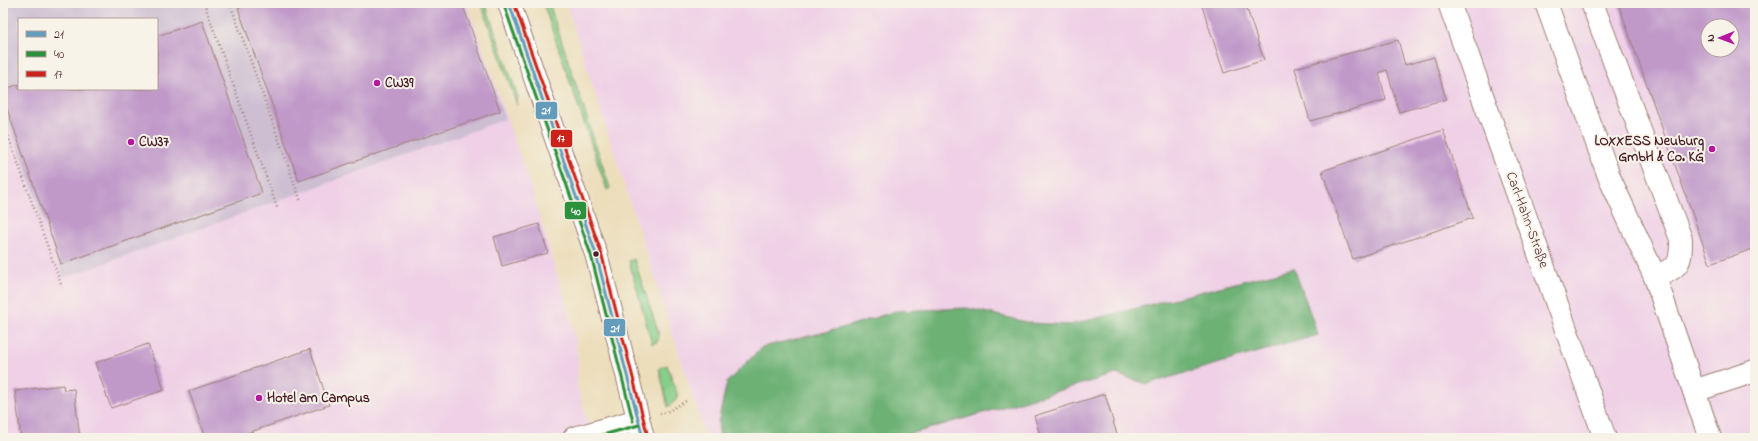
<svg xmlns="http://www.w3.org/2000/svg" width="1758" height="441" viewBox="0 0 1758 441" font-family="'Indie Flower',sans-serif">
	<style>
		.built { fill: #efd0e6; fill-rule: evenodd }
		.industrial { fill: #cdbed2; fill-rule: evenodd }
		.green { fill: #87ce89; stroke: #68765a }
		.forest { fill: #6db175; stroke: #5c6850 }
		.building { fill: #c099c9; fill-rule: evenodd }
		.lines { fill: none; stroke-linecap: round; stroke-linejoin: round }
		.minor-casing { stroke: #9b7e73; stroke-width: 24 }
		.path { stroke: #9b7e73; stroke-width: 2.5; stroke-dasharray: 1 3; stroke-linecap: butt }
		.minor { stroke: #fff; stroke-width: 22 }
		.bus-1-casing { stroke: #f7f3e8; stroke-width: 6 }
		.bus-2-casing { stroke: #f7f3e8; stroke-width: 6 }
		.bus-3-casing { stroke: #f7f3e8; stroke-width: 6 }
		.bus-1 { stroke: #659cbb; stroke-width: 3 }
		.bus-2 { stroke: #2c903c; stroke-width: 3 }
		.bus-3 { stroke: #cb231c; stroke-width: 3 }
		.poi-dot { fill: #b5179e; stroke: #f7f3e8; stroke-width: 1.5 }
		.bus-dot { fill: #4a1f2b; stroke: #f7f3e8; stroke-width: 1.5 }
		.labels { text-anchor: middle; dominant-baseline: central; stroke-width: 4; stroke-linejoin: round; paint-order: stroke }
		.poi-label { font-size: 14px; font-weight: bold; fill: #4a1f2b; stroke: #f7f3e8; text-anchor: start }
		.street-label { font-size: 14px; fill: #4a1f2b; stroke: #f7f3e8 }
		.line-badge { stroke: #f7f3e8; stroke-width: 1.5 }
		.badge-label { font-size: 11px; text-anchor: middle; font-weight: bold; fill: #fff }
	</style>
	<rect width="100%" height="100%" fill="#f7f3e8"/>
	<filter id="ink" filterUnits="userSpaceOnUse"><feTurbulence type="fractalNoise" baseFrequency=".025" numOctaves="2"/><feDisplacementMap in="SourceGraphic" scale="8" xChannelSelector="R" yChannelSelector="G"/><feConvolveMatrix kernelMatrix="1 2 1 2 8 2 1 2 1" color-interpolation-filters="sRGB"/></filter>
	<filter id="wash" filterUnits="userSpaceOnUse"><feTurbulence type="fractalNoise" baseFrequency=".012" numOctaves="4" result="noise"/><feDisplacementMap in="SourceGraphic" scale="16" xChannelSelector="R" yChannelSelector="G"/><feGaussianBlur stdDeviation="0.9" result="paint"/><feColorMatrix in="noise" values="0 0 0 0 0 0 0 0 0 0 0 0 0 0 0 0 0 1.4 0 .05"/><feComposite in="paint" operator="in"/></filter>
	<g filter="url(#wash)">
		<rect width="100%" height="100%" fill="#ecdebb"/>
		<g class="built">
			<path d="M3,3h464l66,191 41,137 4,28 -1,26 15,53h-589zM19,19h138v70h-138z"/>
			<path d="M566,3h1189v435h-1049zM1708,26h24v24h-24z"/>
		</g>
		<path class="industrial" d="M3,3h462l40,116 -441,159 -61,-171zM19,19h138v70h-138z"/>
		<g class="green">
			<path d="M481,3h4l33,94 -1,8z"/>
			<path d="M543,3h6l61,185 -3,2z"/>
			<path d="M634,259l24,72 1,6 -2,5 -5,2 -23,-83z"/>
			<path d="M667,365l10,28v6l-9,8 -9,-39z"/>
		</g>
		<path class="forest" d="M1294,268l24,67 -171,49 -31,-10 -219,64h-177l-2,-15 9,-41 35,-35 80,-19 54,-17 71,-3 64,15 39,2z"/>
		<g id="blocks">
			<g class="building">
				<path d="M254,3h208l38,108 -201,70 -61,-173z"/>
				<path d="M1201,3h44l19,57 -40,13z"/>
				<path d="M1618,3h137v245l-45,16zM1708,26h24v24h-24z"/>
				<path d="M202,21l60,172 -201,71 -58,-167v-7l16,-6v5h138v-53z"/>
				<path d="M1398,40l7,25 29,-8 12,42 -47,13 -12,-42 -8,3 7,27 -76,21 -15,-53z"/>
				<path d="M1443,130l30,88 -120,41 -31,-88z"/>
				<path d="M539,224l9,29 -46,13 -8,-29z"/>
				<path d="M148,344l16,46 -53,18 -16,-45z"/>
				<path d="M310,349l19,56 -96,33h-28l-16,-47z"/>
				<path d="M63,385l1,5 10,-1 6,49h-59l-6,-47z"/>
				<path d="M1105,394l13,44h-77l-7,-22z"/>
			</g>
		</g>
	</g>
	<g filter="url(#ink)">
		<use href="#blocks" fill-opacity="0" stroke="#9b7e73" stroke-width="1"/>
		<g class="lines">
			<defs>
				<g id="minor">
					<path d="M509,3l87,251 11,41 36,143"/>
					<path d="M1449,3l156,435"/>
					<path d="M1546,3l64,176 45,98 55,161"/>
					<path d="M1592,3l89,236c0,27 -2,27 -26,38"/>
					<path d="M1694,391l61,-20"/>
					<path d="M574,438l64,-18"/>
				</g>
			</defs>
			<use href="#minor" class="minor-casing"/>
			<g class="path">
				<path d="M204,3l74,207"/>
				<path d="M230,3l71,199"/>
				<path d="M3,121l59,166"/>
				<path d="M660,414l9,-3 17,-10"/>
			</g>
			<use href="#minor" class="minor"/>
			<defs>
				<path id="bus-1" d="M509,3l87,251 47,184"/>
				<g id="bus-2">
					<path d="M504,5l87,250 42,166"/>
					<path d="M592,438l47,-13"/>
				</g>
				<path id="bus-3" d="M514,3l87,249 47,185"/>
			</defs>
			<use href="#bus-1" class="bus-1-casing"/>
			<use href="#bus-2" class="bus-2-casing"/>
			<use href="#bus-3" class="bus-3-casing"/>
			<use href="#bus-1" class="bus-1"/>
			<use href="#bus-2" class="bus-2"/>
			<use href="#bus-3" class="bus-3"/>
		</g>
	</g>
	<g class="poi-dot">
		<circle cx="377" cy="83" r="4"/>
		<circle cx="131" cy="142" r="4"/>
		<circle cx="1712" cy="149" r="4"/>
		<circle cx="259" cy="398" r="4"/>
	</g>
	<circle class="bus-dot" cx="596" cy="254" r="3.5"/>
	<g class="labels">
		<g class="poi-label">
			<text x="385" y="83">CW39</text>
			<text x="1704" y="141" text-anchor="end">LOXXESS Neuburg<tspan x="1704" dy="16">GmbH &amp; Co. KG</tspan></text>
			<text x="139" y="142">CW37</text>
			<text x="267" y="398">Hotel am Campus</text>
		</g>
		<g class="street-label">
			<text transform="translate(1527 220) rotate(70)">Carl-Hahn-Straße</text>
		</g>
	</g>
	<g class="line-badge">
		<rect x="535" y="101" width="23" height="19" rx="4" fill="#659cbb"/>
		<rect x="550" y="129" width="23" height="19" rx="4" fill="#cb231c"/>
		<rect x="564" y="201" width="23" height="19" rx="4" fill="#2c903c"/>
		<rect x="603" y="318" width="23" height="19" rx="4" fill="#659cbb"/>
	</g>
	<g class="badge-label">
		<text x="546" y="114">21</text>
		<text x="561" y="142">17</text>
		<text x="576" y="215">40</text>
		<text x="615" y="332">21</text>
	</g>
	<rect width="1758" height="441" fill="none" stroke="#f7f3e8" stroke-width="16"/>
	<rect x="18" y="18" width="140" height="72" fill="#f7f3e8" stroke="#b29e9c"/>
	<rect x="26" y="31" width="20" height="6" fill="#659cbb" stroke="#b29e9c"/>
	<text x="54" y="38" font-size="12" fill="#4a1f2b">21</text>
	<rect x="26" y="51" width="20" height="6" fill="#2c903c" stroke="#b29e9c"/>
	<text x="54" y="58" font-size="12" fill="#4a1f2b">40</text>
	<rect x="26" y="71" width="20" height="6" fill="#cb231c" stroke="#b29e9c"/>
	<text x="54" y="78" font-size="12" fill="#4a1f2b">17</text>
	<g transform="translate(1720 38) rotate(269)"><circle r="19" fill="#f7f3e8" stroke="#b29e9c"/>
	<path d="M0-3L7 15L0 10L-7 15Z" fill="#b5179e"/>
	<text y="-6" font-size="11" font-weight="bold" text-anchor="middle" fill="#4a1f2b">N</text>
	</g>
</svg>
